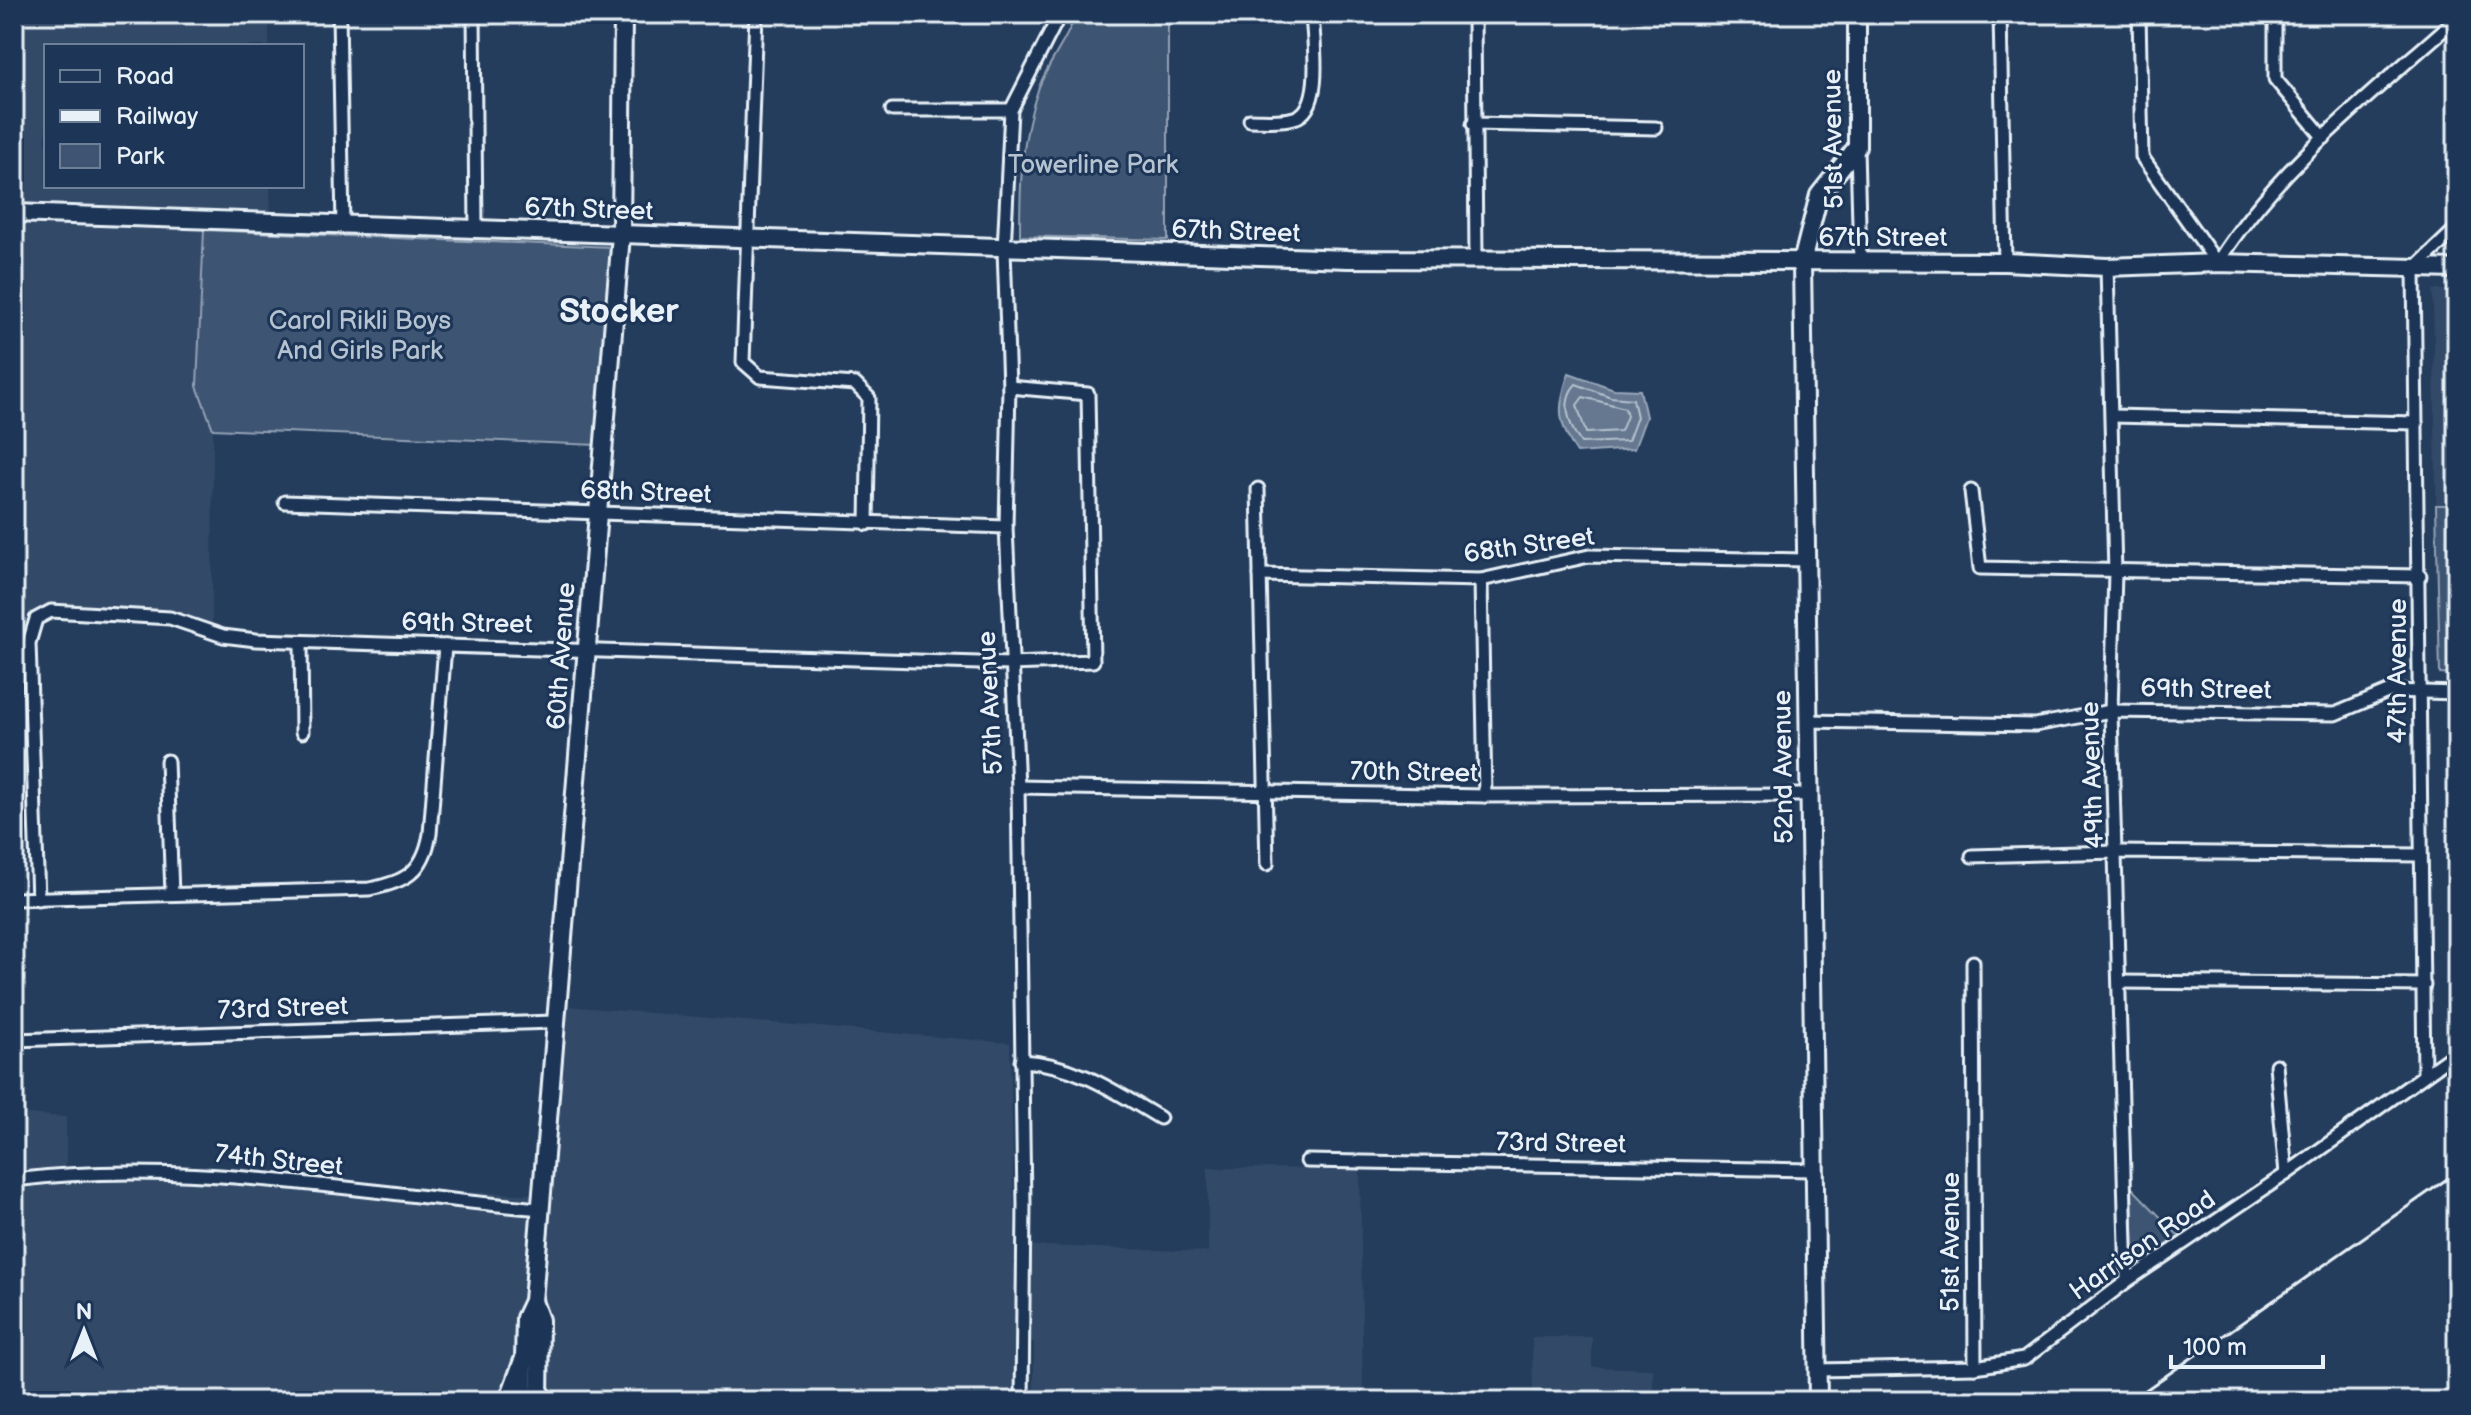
<svg xmlns="http://www.w3.org/2000/svg" width="2471" height="1415" viewBox="0 0 2471 1415" font-family="'Balsamiq Sans',sans-serif">
	<style>
		.built { fill: #334a68 }
		.green { fill: #3e5472; stroke: #93a2b5; stroke-width: 2 }
		.water { fill: #657890; stroke: #99a8ba; stroke-width: 2 }
		.lines { fill: none; stroke-linecap: round; stroke-linejoin: round }
		.shore { stroke: #b4c1ce; stroke-width: 2 }
		.street-casing { stroke: #e8f1f8; stroke-width: 17 }
		.secondary-casing { stroke: #e8f1f8; stroke-width: 22 }
		.primary-casing { stroke: #e8f1f8; stroke-width: 24 }
		.street { stroke: #1d3557; stroke-width: 11 }
		.secondary { stroke: #1d3557; stroke-width: 16 }
		.primary { stroke: #1d3557; stroke-width: 18 }
		.rail { stroke: #e8f1f8; stroke-width: 3 }
		.labels { text-anchor: middle; dominant-baseline: central; stroke-width: 6; stroke-linejoin: round; paint-order: stroke }
		.street-label { font-size: 26px; fill: #e8f1f8; stroke: #1d3557 }
		.park-label { font-size: 26px; fill: #b5c2d0; stroke: #1d3557 }
		.district-label { font-size: 34px; font-weight: bold; fill: #e8f1f8; stroke: #1d3557 }
	</style>
	<rect width="100%" height="100%" fill="#253d5d"/>
	<filter id="ink" filterUnits="userSpaceOnUse"><feTurbulence type="fractalNoise" baseFrequency=".0125" numOctaves="2"/><feDisplacementMap in="SourceGraphic" scale="16" xChannelSelector="R" yChannelSelector="G"/><feConvolveMatrix kernelMatrix="1 2 1 2 8 2 1 2 1" color-interpolation-filters="sRGB"/></filter>
	<g filter="url(#ink)">
		<g class="built">
			<path d="M14,14h255v32h-223v140h224l1,28 -257,-11z"/>
			<path d="M14,223l190,7 -7,156 16,43 -1,198 -31,-14 -27,-4 -105,-4 -18,8 -17,-1z"/>
			<path d="M2433,290h24v385l-18,-1z"/>
			<path d="M566,1006l444,37 5,202 193,7v-84l152,1 3,232h-329v-59l-17,1 -1,58h-482l5,-75 -28,75h-376l-121,-13v-275l52,4v61l485,17z"/>
			<path d="M1532,1337h60v30l61,2v32h-120z"/>
		</g>
		<g class="green">
			<path d="M1076,14h92v226l-148,-4c0,-53 1,-99 19,-149 10,-26 28,-46 37,-73z"/>
			<path d="M204,230l408,17 -15,198 -384,-16 -16,-43z"/>
			<path d="M2436,505h21v170l-17,-1z"/>
			<path d="M2132,1188l49,50 -47,28z"/>
		</g>
		<path class="water" d="M1569,373l45,16 26,1 6,27 -12,32 -57,4c-20,-31 -20,-46 -8,-80z"/>
		<g class="lines">
			<g class="shore">
				<path d="M1576,384l35,13 22,2 4,18 -9,24 -47,2c-12,-17 -21,-42 -5,-59z"/>
				<path d="M1583,397l42,11 2,8 -6,15 -35,2 -9,-28z"/>
			</g>
			<defs>
				<g id="street">
					<path d="M339,14l4,213"/>
					<path d="M474,14l2,216"/>
					<path d="M756,14l-13,348 17,15 95,7 14,14 -2,126"/>
					<path d="M1474,14l2,246"/>
					<path d="M2000,14l5,248"/>
					<path d="M2139,14l3,143 75,106c60,-96 156,-170 240,-245"/>
					<path d="M2275,14v65l49,59"/>
					<path d="M892,110h119"/>
					<path d="M1250,120c14,0 30,2 44,-2 31,-8 19,-79 18,-104"/>
					<path d="M1473,124l183,4"/>
					<path d="M1857,148l3,114"/>
					<path d="M2107,267l8,306 -4,138 16,570"/>
					<path d="M2112,416l304,7"/>
					<path d="M1258,489l9,375"/>
					<path d="M1971,491l9,77 440,8"/>
					<path d="M285,502l721,25"/>
					<path d="M1260,575l221,5 108,-24 215,4"/>
					<path d="M1481,580l4,216"/>
					<path d="M301,642l1,90"/>
					<path d="M1807,721l228,4 76,-14 224,3 55,-23 67,2"/>
					<path d="M167,761l5,133"/>
					<path d="M1018,787l467,9 324,-1"/>
					<path d="M1972,856l145,-4 302,3"/>
					<path d="M14,899l355,-10c36,-7 54,-16 61,-55l15,-188"/>
					<path d="M38,899l-9,-256 7,-24 15,-8 119,7 53,18 33,4 754,24 83,-3 -5,-267 -79,-7"/>
					<path d="M1973,962l2,405"/>
					<path d="M2121,982l303,3"/>
					<path d="M14,1040l540,-18"/>
					<path d="M1021,1061c53,2 95,31 139,57"/>
					<path d="M2276,1065l10,109"/>
					<path d="M2424,1073l-10,-804 43,-41"/>
					<path d="M1307,1161l506,9"/>
					<path d="M14,1180c174,-22 352,14 526,29"/>
					<path d="M1817,1370l158,-3 49,-8 103,-78 159,-107 171,-122"/>
					<path d="M1022,1401l2,-197 -6,-417 -12,-260 3,-140 -5,-137 7,-140 49,-96"/>
				</g>
				<g id="secondary">
					<path d="M14,213l1334,46 657,3 102,5 110,-4 240,6"/>
					<path d="M533,1301l7,19 -1,81"/>
					<path d="M523,1401l2,-83 8,-17 88,-1066 2,-221"/>
					<path d="M1818,1401l-16,-1139 17,-67 38,-48v-133"/>
				</g>
				<g id="primary">
					<path d="M539,1392l7,9"/>
					<path d="M509,1401l14,-38"/>
				</g>
			</defs>
			<use href="#street" class="street-casing"/>
			<use href="#secondary" class="secondary-casing"/>
			<use href="#primary" class="primary-casing"/>
			<use href="#street" class="street"/>
			<use href="#secondary" class="secondary"/>
			<use href="#primary" class="primary"/>
			<path class="rail" d="M2130,1401l327,-229"/>
		</g>
	</g>
	<g class="labels">
		<g class="street-label">
			<text transform="translate(1834 139) rotate(-91)">51st Avenue</text>
			<text transform="translate(589 210) rotate(2)">67th Street</text>
			<text transform="translate(1236 232) rotate(2)">67th Street</text>
			<text x="1883" y="238">67th Street</text>
			<text transform="translate(646 493) rotate(2)">68th Street</text>
			<text transform="translate(1529 546) rotate(-8)">68th Street</text>
			<text transform="translate(467 624) rotate(1)">69th Street</text>
			<text transform="translate(562 656) rotate(-86)">60th Avenue</text>
			<text transform="translate(2398 671) rotate(-90)">47th Avenue</text>
			<text transform="translate(2206 690) rotate(1)">69th Street</text>
			<text transform="translate(991 703) rotate(-93)">57th Avenue</text>
			<text transform="translate(1784 767) rotate(-91)">52nd Avenue</text>
			<text transform="translate(1414 773) rotate(1)">70th Street</text>
			<text transform="translate(2093 775) rotate(-92)">49th Avenue</text>
			<text transform="translate(283 1009) rotate(-2)">73rd Street</text>
			<text transform="translate(1561 1144) rotate(1)">73rd Street</text>
			<text transform="translate(279 1161) rotate(6)">74th Street</text>
			<text transform="translate(1951 1242) rotate(-90)">51st Avenue</text>
			<text transform="translate(2143 1246) rotate(-35)">Harrison Road</text>
		</g>
		<g class="park-label">
			<text x="1093" y="165">Towerline Park</text>
			<text x="360" y="321">Carol Rikli Boys<tspan x="360" dy="30">And Girls Park</tspan></text>
		</g>
		<g class="district-label">
			<text x="619" y="311">Stocker</text>
		</g>
	</g>
	<rect width="2471" height="1415" fill="none" stroke="#1d3557" stroke-width="48"/>
	<rect x="24" y="24" width="2423" height="1367" fill="none" stroke="#e8f1f8" stroke-width="3" filter="url(#ink)"/>
	<rect x="44" y="44" width="260" height="144" fill="#1d3557" stroke="#6e8097" stroke-width="2"/>
	<rect x="60" y="70" width="40" height="12" fill="#1d3557" stroke="#6e8097" stroke-width="2"/>
	<text x="116" y="84" font-size="24" fill="#e8f1f8">Road</text>
	<rect x="60" y="110" width="40" height="12" fill="#e8f1f8" stroke="#6e8097" stroke-width="2"/>
	<text x="116" y="124" font-size="24" fill="#e8f1f8">Railway</text>
	<rect x="60" y="144" width="40" height="24" fill="#3e5472" stroke="#6e8097" stroke-width="2"/>
	<text x="116" y="164" font-size="24" fill="#e8f1f8">Park</text>
	<g transform="translate(84 1331)" stroke="#1d3557" stroke-width="6" paint-order="stroke">
	<path d="M0-6L14 30L0 20L-14 30Z" fill="#e8f1f8"/>
	<text y="-12" font-size="22" font-weight="bold" text-anchor="middle" fill="#e8f1f8">N</text>
	</g>
	<path d="M2171 1355v12h152v-12" fill="none" stroke="#e8f1f8" stroke-width="4"/>
	<text x="2183" y="1355" font-size="24" fill="#e8f1f8" stroke="#1d3557" stroke-width="6" paint-order="stroke">100 m</text>
</svg>
